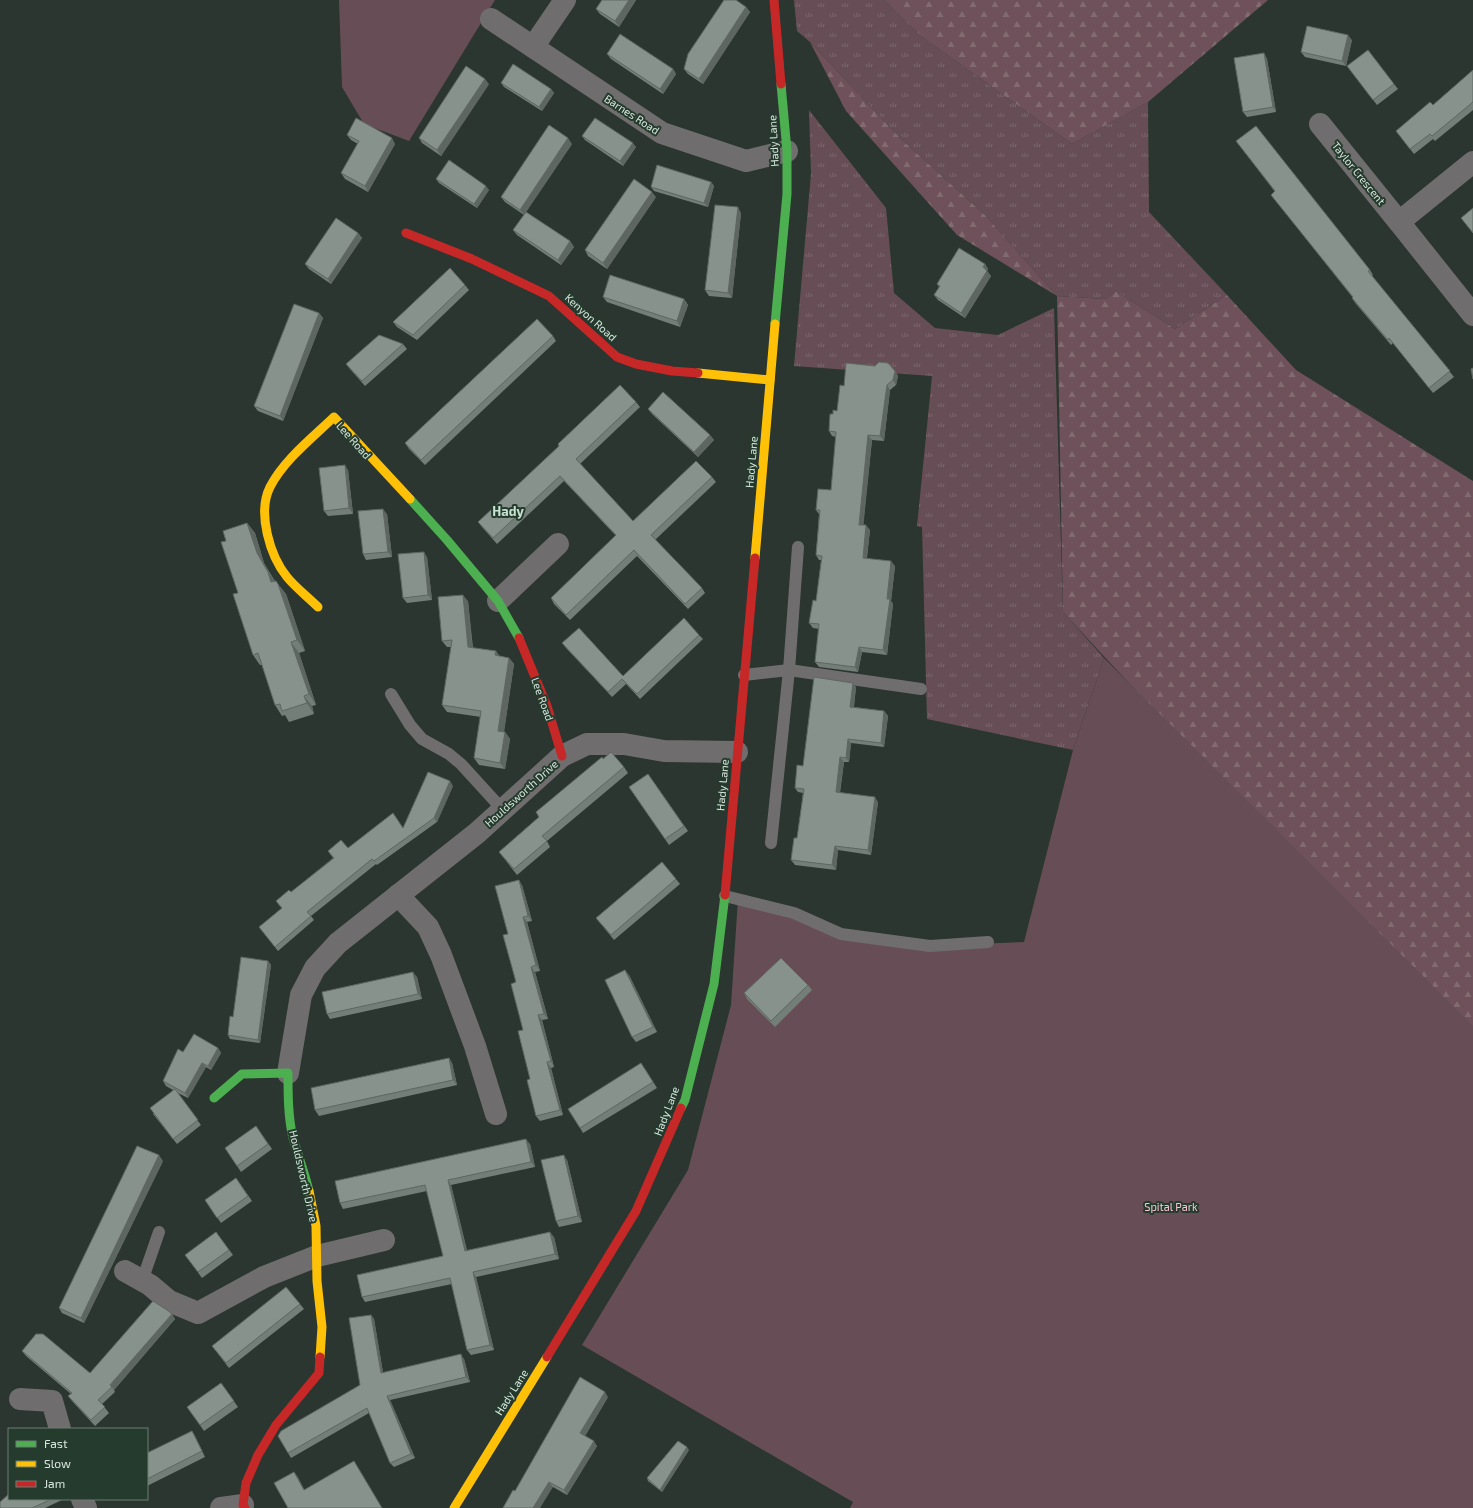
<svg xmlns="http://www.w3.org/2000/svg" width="1473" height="1508" viewBox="0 0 1473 1508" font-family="'Exo 2',sans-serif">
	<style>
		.grass { fill: url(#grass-tufts) }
		.forest { fill: url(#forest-firs) }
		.green { fill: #674e56 }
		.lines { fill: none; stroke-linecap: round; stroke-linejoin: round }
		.lane { stroke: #706d6e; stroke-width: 12 }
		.street { stroke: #706d6e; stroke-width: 22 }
		.fast { stroke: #4caf50; stroke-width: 9 }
		.slow { stroke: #ffc107; stroke-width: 9 }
		.jam { stroke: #c62828; stroke-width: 9 }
		.wall { fill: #737e78 }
		.shaded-wall { fill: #5e6661 }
		.building { fill: #86928b; stroke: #5e6661 }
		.labels { text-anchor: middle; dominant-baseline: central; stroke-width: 4; stroke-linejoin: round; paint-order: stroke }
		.street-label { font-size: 11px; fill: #d8e6dd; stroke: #253b2e }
		.park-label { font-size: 11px; fill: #fbc5d6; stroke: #253b2e }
		.quarter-label { font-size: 13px; font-weight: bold; fill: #c8e3d2; stroke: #253b2e }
	</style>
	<defs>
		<pattern id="grass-tufts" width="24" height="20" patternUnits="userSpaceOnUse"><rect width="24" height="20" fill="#674e56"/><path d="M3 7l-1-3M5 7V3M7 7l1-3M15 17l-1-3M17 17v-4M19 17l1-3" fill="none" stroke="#7c686e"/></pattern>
		<pattern id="forest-firs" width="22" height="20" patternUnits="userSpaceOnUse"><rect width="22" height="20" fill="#6e515a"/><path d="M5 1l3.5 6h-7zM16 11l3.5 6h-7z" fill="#826a71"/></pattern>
	</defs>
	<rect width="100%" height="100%" fill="#2a362f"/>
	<g class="grass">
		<path d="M794,0h90l38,37 150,107 76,-42 1,110 78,83 -52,34 -59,-38 -10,8 -49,-3 -72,-81 -84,-76 -91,-97 -13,-11z"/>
		<path d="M809,110l77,98 8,85 41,35 63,7 56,-27 9,304 41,46 -31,92 -146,-31 -5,-192 -5,-1 15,-150 -138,-10 17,-192z"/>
	</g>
	<g class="forest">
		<path d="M884,0h384l-120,102 -76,42 -150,-107z"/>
		<path d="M810,42l91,97 84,76 72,81 49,3 10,-8 59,38 52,-34 69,75 177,111v546c-138,-136 -279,-271 -410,-415l-6,-316 -100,-61 -111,-124z"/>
	</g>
	<g class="green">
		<path d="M339,0h156l-86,141 -45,-17 -22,-37z"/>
		<path d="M1104,658l369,368v482h-623l3,-6 -271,-157 106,-175 43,-165 7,-106 103,35 89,12 94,-4 49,-192z"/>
	</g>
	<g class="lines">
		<g class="lane">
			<path d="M744,675l45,-5 132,19"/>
			<path d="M391,694l19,31 12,14 27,15 12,10 42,46"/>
			<path d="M771,843l18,-173 9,-123"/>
			<path d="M725,896l69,17 47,21 89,12 58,-4"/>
			<path d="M142,1281l17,-49"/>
		</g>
		<g class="street">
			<path d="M491,19l171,114 84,28 41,-10"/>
			<path d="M533,47l32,-47"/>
			<path d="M1320,124l79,98"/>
			<path d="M1473,315l-74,-93 74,-60"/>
			<path d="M498,601l60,-57"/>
			<path d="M398,895l30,32 13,28 34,91 21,68"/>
			<path d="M288,1073l13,-78 14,-27 23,-25 139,-110 85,-77 25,-12h37l40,7 73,1"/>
			<path d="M125,1271l25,14 19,16 29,12 66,-36 53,-21 67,-16"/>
			<path d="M20,1399l32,2 8,28"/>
			<path d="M82,1499l4,9"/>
			<path d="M221,1508l22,-3"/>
		</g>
		<g class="fast">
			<path d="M775,324l12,-130v-43l-6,-67"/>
			<path d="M410,499l37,41 51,61 21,37"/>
			<path d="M214,1098l28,-24 46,-1c0,21 0,44 5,65 5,18 12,35 16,53"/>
			<path d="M681,1108l4,-8 29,-116 11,-89"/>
		</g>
		<g class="slow">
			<path d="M698,373l72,7"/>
			<path d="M755,558l20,-234"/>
			<path d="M318,607c-10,-10 -22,-19 -31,-30 -17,-21 -30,-64 -17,-90 14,-27 42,-49 64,-70l76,82"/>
			<path d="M309,1191l7,35 1,55 5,46 -2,30"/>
			<path d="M454,1508l93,-151"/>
		</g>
		<g class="jam">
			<path d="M774,0l7,84"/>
			<path d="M406,233l66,26 77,37 68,61 19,7 36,7 26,2"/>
			<path d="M519,638l28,68 15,50"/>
			<path d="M725,895l30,-337"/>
			<path d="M547,1357l89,-146 45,-103"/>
			<path d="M245,1508l-2,-3 3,-22 12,-28 18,-30 43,-52 1,-16"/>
		</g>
	</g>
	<g class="wall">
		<path d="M602,0h34l-17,27 -19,-13 -4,-5z"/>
		<path d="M746,7l4,5 -47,72 -15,-10 -4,-5z"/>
		<path d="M1352,40l-6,26 -41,-9 -4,-5z"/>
		<path d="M1264,53l3,6 9,53 -29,5 -4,-5z"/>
		<path d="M607,54l66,15 3,5 -13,20 -52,-35z"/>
		<path d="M1473,70v40l-38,31 -2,-2 -19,15 -18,-23 37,-26z"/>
		<path d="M1351,71l43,13 4,5 -21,16z"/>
		<path d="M501,83l50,6 3,4 -12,18 -38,-24z"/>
		<path d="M489,84l-48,72 -19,-13 -3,-5z"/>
		<path d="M347,135l48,9 -27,48 -23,-13 -4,-6 17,-29 -7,-4z"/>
		<path d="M582,136l54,11 -13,19 -38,-26z"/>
		<path d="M1236,141l134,129 3,5 -1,1 82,101 -21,16 -40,-50 -2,2 -35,-41 -4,-6h1l-78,-98 -4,-5 4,-3z"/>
		<path d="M572,144l-46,68 44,29 4,6 -13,18 -44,-30 -4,-5 11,-15 -19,-13 -4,-5z"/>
		<path d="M436,179l53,11 -12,18 -38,-25z"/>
		<path d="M711,182l3,4 -6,21 -54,-16 -3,-4z"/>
		<path d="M656,197l-49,72 -19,-13 -3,-6z"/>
		<path d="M741,213l-9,85 -23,-2 -4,-6z"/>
		<path d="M358,233l4,5 -31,46 -22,-15 -4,-5z"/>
		<path d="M985,264l3,5 -1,2 4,5 -26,42 -27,-18 -4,-5 5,-8 -2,-3z"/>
		<path d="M465,285l4,5 -52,50 -20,-13 -4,-5z"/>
		<path d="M603,297l81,2 4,6 -8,22 -73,-25z"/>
		<path d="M319,313l4,5 -40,103 -25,-10 -4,-5z"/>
		<path d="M553,336l3,5 -131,124 -16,-16 -4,-6z"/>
		<path d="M403,344l4,5 -42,37 -15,-17 -4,-5z"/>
		<path d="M875,366l20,5 3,5 -2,9 -6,5 -6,51 -12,-1 -9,85 7,5 -3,28 28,8 -4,35 2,3 -6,51 -25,-3 -4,20 -39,-5 -4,-5 4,-33 -6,-1 -4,-5 7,-22 5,-41h-2l-3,-5 3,-41 -3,-4 15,-20 5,-53 -4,-1 -3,-5 4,-17 4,-3 7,-25z"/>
		<path d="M636,402l4,5 -60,57 53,57 79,-44 4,5 -61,58 47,48 3,5 -17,16 -51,-53 -67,64 -16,-16 -3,-6 65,-62 -52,-55 -67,63 -15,-17 -4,-5z"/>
		<path d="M648,409l62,26 4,5 -16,17 -46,-43z"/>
		<path d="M348,470l5,44 -25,2 -4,-5z"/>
		<path d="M387,514l5,43 -26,3 -3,-6z"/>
		<path d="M247,523l8,10 9,30 11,18 11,13 19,57 -6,2 17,52 -4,1 2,8 -25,8 -4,-7 -3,1 -7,-11 -13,-40h-2l-7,-10 -27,-114z"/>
		<path d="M427,557l5,43 -25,3 -4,-5z"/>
		<path d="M468,601l5,47 23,3 3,5 10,2 5,6 -10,68h1l5,7 -5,30 -26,-4 -5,-7 7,-41 -34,-5 -5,-7 9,-58h-4l-5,-6z"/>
		<path d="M699,635l4,4 -63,60 -14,-15 -14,13 -46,-49 -4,-5 61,33z"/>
		<path d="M856,687l-2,20 30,4 4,5 -4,31 -33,-4 -2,19h-5l-4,31 38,9 -7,53 -33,-5 -2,20 -41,-5 -4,-5 6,-22 6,-45 -5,-1 -3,-4 8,-22z"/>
		<path d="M603,759l21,8 4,6 -81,68 3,6 -33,28 -18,-23 40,-35 -3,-5z"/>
		<path d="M648,774l40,57 -19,14 -40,-58z"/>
		<path d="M453,786l-16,36 -60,43 -1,-1 -65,52 3,4 -36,31 -19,-24 23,-18 -6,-8 15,-9 42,-34 -5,-7 20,-3 55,-20z"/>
		<path d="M676,879l4,5 -66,56 -18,-22z"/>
		<path d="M522,885l10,36 -5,1 13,49 -5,1 13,47 -6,1 12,47 -3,1 12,47 -23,6 -4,-5 -28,-182z"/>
		<path d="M268,961l3,4 -11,78 -30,-4 -2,-4 5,-18z"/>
		<path d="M629,975l28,57 -21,10 -4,-5z"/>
		<path d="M417,977l5,22 -92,20 -3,-5z"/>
		<path d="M808,985l4,5 -37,37 -28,-28 -3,-6z"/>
		<path d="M218,1048l3,5 -10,17 -5,-3 -18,31 -12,-6 25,33 -24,19 -24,-30 20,-24 -7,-4 -3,-5 20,-29z"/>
		<path d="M449,1058l3,5 5,22 -138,31 -4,-6z"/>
		<path d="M645,1069l12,19 -74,45 -3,-5z"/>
		<path d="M256,1126l16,23 -31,23 -16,-24z"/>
		<path d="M530,1144l5,23 -84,18 16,65 87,-13 5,22 -83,18 18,73 -23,5 -4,-5 -15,-66 -87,18 -3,-5 81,-41 -16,-65 -84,18 -3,-6z"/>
		<path d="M567,1160l15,62 -23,5 -3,-6z"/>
		<path d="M163,1161l-79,162 -22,-10 -3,-5z"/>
		<path d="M236,1178l16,23 -31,22 -16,-23z"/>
		<path d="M216,1232l17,23 -31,23 -17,-23z"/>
		<path d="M300,1304l4,5 -75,59 -17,-22z"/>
		<path d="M172,1314l3,5 -61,71 1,2 -13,12 7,9 -14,13 -23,-25 -4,-5 3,-2 -45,-38 -4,-5 68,22z"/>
		<path d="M371,1315l3,4 9,54 81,-14 6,23 -80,18 25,58 -21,9 -4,-4 -21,-50 -78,45 -3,-5 72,-68z"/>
		<path d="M221,1383l17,24 -34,24 -17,-24z"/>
		<path d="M608,1397l-23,39 12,10 -30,49 -14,-8 -38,4z"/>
		<path d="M192,1431l3,5 10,21 -58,29v-33z"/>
		<path d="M689,1450l-27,42 -14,-11 -1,-3z"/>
		<path d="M9,1499h55l-19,9h-45z"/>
	</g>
	<g class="shaded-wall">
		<path d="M629,0h7l-17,27 -4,-6z"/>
		<path d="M746,7l4,5 -47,72 -4,-5z"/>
		<path d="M1348,35l4,5 -6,26 -4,-5z"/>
		<path d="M1264,53l3,6 9,53 -3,-5z"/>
		<path d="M673,69l3,5 -13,20 -3,-5z"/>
		<path d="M485,79l4,5 -48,72 -4,-6z"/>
		<path d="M551,89l3,4 -12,18 -3,-4z"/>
		<path d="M392,138l3,6 -27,48 -3,-6z"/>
		<path d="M568,138l4,6 -48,71 -4,-5z"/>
		<path d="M633,143l3,4 -13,19 -3,-5z"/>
		<path d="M711,182l3,4 -6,21 -4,-4z"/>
		<path d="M486,186l3,4 -12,18 -3,-4z"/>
		<path d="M652,192l4,5 -49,72 -4,-6z"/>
		<path d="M738,207l3,6 -9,85 -4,-5z"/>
		<path d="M358,233l4,5 -31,46 -3,-5z"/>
		<path d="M570,241l4,6 -13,18 -3,-5z"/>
		<path d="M985,264l3,5 -1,2 4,5 -26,42 -4,-5z"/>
		<path d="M684,299l4,6 -8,22 -3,-6z"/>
		<path d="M319,313l4,5 -40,103 -3,-5z"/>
		<path d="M895,371l3,5 -2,9 -3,-5z"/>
		<path d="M887,385l3,5 -6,51 -4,-5z"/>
		<path d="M710,435l4,5 -16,17 -4,-5z"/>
		<path d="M868,435l4,5 -9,90 -4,-5z"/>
		<path d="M345,465l3,5 5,44 -4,-6z"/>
		<path d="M383,509l4,5 5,43 -4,-5z"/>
		<path d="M247,523l8,10 9,30 11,19h-4l-14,-29z"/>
		<path d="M866,525l4,5 -4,33 -3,-5z"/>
		<path d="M424,552l3,5 5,43 -4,-5z"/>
		<path d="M891,561l4,5 -4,35 2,3 -6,51 -4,-5 4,-51z"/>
		<path d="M278,584l8,10 19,57 -8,-11z"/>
		<path d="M463,595l5,6 5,53 -5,-7z"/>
		<path d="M291,642l8,11 17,52 -7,-11z"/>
		<path d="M859,647l3,5 -4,20 -3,-5z"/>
		<path d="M496,651l5,7 -6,-3z"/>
		<path d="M509,658l5,6 -11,74 -5,-7z"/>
		<path d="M853,683l3,4 -3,25 -3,-5z"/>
		<path d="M304,696l8,10 2,8 -7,-11z"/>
		<path d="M884,711l4,5 -4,31 -3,-4z"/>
		<path d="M505,732l5,7 -5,30 -5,-6z"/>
		<path d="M848,739l3,4 -2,19 -3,-4z"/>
		<path d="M840,757l4,5 -5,35 -3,-5z"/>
		<path d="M450,781l3,5 -16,36 -3,-4z"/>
		<path d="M875,797l3,5 -7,53 -3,-5z"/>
		<path d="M835,846l3,4 -2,20 -4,-5z"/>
		<path d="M519,880l3,5 10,36 -4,-5z"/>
		<path d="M523,917l4,5 13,49 -4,-6z"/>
		<path d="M268,961l3,4 -11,78 -2,-3z"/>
		<path d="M531,967l4,5 13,47 -4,-5z"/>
		<path d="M625,970l4,5 28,57 -4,-5z"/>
		<path d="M413,972l4,5 5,22 -4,-5z"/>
		<path d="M538,1015l4,5 12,47 -3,-6z"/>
		<path d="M218,1048l3,5 -10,17 -3,-4z"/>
		<path d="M449,1058l3,5 5,22 -4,-5z"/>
		<path d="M547,1062l4,6 12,47 -3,-5z"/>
		<path d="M202,1063l4,4 -18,31 -3,-5z"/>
		<path d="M526,1139l4,5 5,23 -4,-5z"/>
		<path d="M159,1155l4,6 -79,162 -3,-5z"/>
		<path d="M564,1155l3,5 15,62 -4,-6z"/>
		<path d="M448,1180l3,5 17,71 -3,-5z"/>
		<path d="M550,1232l4,5 5,22 -4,-5z"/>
		<path d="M473,1272l3,5 18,73 -4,-5z"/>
		<path d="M172,1314l3,5 -61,71 -4,-5z"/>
		<path d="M371,1315l3,4 10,59 -3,-5z"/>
		<path d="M461,1354l3,5 6,23 -4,-5z"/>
		<path d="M605,1392l3,5 -24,41 -4,-5z"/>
		<path d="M387,1396l3,4 25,58 -4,-4z"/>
		<path d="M594,1441l3,5 -30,49 -3,-5z"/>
		<path d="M687,1447l2,3 -27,42 -2,-2z"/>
		<path d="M294,1472l4,5 9,18 -3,-5z"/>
		<path d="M549,1482l4,5 -13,21h-7z"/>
	</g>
	<g class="building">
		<path d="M602,0h27l-14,21 -19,-12z"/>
		<path d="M724,0h12l10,7 -47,72 -15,-10 4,-15z"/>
		<path d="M1307,26l41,9 -6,26 -41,-9z"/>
		<path d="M620,34l53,35 -13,20 -53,-35z"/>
		<path d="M1368,50l26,34 -21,16 -26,-34z"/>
		<path d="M1264,53l9,54 -30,5 -9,-54z"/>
		<path d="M513,64l38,25 -12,18 -38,-24z"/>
		<path d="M466,66l19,13 -48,71 -18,-12z"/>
		<path d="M1473,70v32l-41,34 -2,-2 -20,15 -14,-18 34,-29 3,3z"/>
		<path d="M356,118l36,20 -27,48 -24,-13 18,-32 -12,-6z"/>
		<path d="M595,118l38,25 -13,18 -38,-25z"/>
		<path d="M549,125l19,13 -48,72 -19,-13z"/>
		<path d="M1256,126l114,144 -2,1 82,100 -21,17 -40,-50 -1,2 -36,-42 1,-1 -82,-102 4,-4 -39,-50z"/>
		<path d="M449,160l37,26 -12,18 -38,-25z"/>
		<path d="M657,165l54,17 -7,21 -53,-16z"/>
		<path d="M634,179l18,13 -49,71 -18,-13z"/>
		<path d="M715,205l23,2 -10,86 -23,-3z"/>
		<path d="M1473,208v25l-12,-15z"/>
		<path d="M526,212l44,29 -12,19 -45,-30z"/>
		<path d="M336,218l22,15 -30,46 -23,-15z"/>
		<path d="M959,248l26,16 -2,3 4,4 -26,42 -27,-18 6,-9 -3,-2z"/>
		<path d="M450,268l15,17 -52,50 -20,-13z"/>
		<path d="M610,275l74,24 -7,22 -74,-24z"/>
		<path d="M294,304l25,9 -39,103 -26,-10z"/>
		<path d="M537,319l16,17 -132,124 -16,-17z"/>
		<path d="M379,335l24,9 -41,37 -16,-17z"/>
		<path d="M879,362l9,1 7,8 -2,9 -6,5 -7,51 -12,-1 -9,90h7l-3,33 28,3 -4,38h3l-7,51 -24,-3 -4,20 -40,-5 4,-38 -10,-1 4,-23 3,1 6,-45 -6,-1 4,-45h-4l2,-21 13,1 5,-58 -7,-1 1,-17h3v-4l4,1 3,-26 4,1 2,-23 29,3z"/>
		<path d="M1473,368v11l-2,-10z"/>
		<path d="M620,385l16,17 -60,57 57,62 63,-60 16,16 -61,58 51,53 -17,16 -51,-54 -68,65 -15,-17 65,-63 -56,-59 -67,62 -15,-16 81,-76 -1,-2z"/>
		<path d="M663,392l47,43 -16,17 -46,-43z"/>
		<path d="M345,465l4,43 -25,3 -5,-43z"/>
		<path d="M383,509l5,43 -25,2 -5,-43z"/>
		<path d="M247,523l10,30 11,19 3,10 5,-1 2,3 19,56 -6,2 18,52 -5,2 3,7 -25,8 -2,-7 -5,1 -17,-52 -5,2 -20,-61 5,-1 -17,-51 5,-1 -3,-10z"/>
		<path d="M424,552l4,43 -25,3 -5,-44z"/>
		<path d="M463,595l5,52 28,4 -1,4 14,3 -11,73 7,1 -5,31 -26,-5 7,-47 -39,-6 10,-65 -10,1 -4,-44z"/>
		<path d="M684,618l15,17 -62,59 -15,-15 -14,13 -46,-49 17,-15 44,48z"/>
		<path d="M814,677l39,6 -3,24 34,4 -3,32 -33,-4 -2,19 -6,-1 -4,35 39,5 -7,53 -33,-4 -3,19 -41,-5 3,-22h3l7,-49 -9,-1 2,-23 6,1z"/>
		<path d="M611,752l13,15 -82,69 5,5 -33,28 -15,-17 40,-35 -3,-5 66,-55 1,2z"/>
		<path d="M428,772l22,9 -16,37 -60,43 -2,-2 -65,53 4,4 -36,31 -16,-20 23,-19 -6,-7 13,-11 2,2 43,-34 -6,-7 13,-11 7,8 45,-35 10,15z"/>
		<path d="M648,774l36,52 -19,13 -36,-52z"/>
		<path d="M662,862l14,17 -65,56 -15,-17z"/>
		<path d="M519,880l9,36 -5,1 13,48 -5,2 13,47 -6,1 13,46 -4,1 13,48 -24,6 -9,-36 3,-1 -12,-48 5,-1 -12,-46 5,-2 -13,-47 5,-1 -13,-48z"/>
		<path d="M241,957l27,4 -10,79 -30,-5 2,-19 3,1z"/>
		<path d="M781,958l27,27 -37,36 -27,-28z"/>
		<path d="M625,970l28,57 -21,10 -27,-57z"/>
		<path d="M413,972l5,22 -91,20 -5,-22z"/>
		<path d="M194,1034l24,14 -10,18 -6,-3 -17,30 -22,-12 15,-32 5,3z"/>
		<path d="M449,1058l4,22 -138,30 -4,-22z"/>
		<path d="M641,1063l12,19 -73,46 -12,-19z"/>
		<path d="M175,1089l23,31 -25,19 -23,-31z"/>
		<path d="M256,1126l12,18 -31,22 -12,-18z"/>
		<path d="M526,1139l5,23 -83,18 17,71 85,-19 5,22 -82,18 17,73 -23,5 -17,-72 -88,19 -5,-22 86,-19 -18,-71 -85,18 -5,-22z"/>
		<path d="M137,1146l22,9 -78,163 -22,-10z"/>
		<path d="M564,1155l14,61 -22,5 -15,-61z"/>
		<path d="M236,1178l12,18 -31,22 -12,-18z"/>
		<path d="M216,1232l13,18 -31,22 -13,-17z"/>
		<path d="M286,1287l14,17 -74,59 -14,-17z"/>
		<path d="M153,1301l14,9 5,4 -62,71 2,2 -14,13 7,7 -14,13 -23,-24 4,-3 -50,-42 14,-17h7l47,39z"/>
		<path d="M371,1315l10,58 80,-19 5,23 -79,19 24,58 -21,9 -23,-55 -79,45 -10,-17 3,-5 79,-46 -11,-67z"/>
		<path d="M580,1377l25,15 -25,41 14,8 -30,49 -15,-8 -16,26h-30l10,-18 2,1z"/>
		<path d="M221,1383l13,18 -34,24 -13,-18z"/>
		<path d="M192,1431l10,20 -55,28v-26z"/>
		<path d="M678,1441l9,6 -27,43 -13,-12z"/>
		<path d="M354,1461l28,47h-94l-14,-25 20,-11 10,18z"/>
		<path d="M9,1494v5h43l-20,9h-32v-6z"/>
	</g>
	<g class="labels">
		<g class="street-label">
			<text transform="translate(632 114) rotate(33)">Barnes Road</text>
			<text transform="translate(773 141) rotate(-93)">Hady Lane</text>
			<text transform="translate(1359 173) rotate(51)">Taylor Crescent</text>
			<text transform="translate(591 317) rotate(42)">Kenyon Road</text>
			<text transform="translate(354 440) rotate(48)">Lee Road</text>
			<text transform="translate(751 462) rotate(-85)">Hady Lane</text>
			<text transform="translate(543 699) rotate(70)">Lee Road</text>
			<text transform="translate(722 785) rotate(-85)">Hady Lane</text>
			<text transform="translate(521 793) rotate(-42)">Houldsworth Drive</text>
			<text transform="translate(666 1111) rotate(-69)">Hady Lane</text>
			<text transform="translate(304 1176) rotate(77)">Houldsworth Drive</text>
			<text transform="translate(511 1392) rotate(-58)">Hady Lane</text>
		</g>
		<g class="park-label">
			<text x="1171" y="1206">Spital Park</text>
		</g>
		<g class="quarter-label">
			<text x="508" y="511">Hady</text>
		</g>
	</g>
	<rect x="8" y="1428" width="140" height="72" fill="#253b2e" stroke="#6d7f74"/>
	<rect x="16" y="1441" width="20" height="6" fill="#4caf50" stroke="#6d7f74"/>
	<text x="44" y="1448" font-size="12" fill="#d8e6dd">Fast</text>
	<rect x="16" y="1461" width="20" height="6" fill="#ffc107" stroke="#6d7f74"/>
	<text x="44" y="1468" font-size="12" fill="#d8e6dd">Slow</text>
	<rect x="16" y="1481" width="20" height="6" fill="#c62828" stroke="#6d7f74"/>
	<text x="44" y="1488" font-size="12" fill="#d8e6dd">Jam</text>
</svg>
